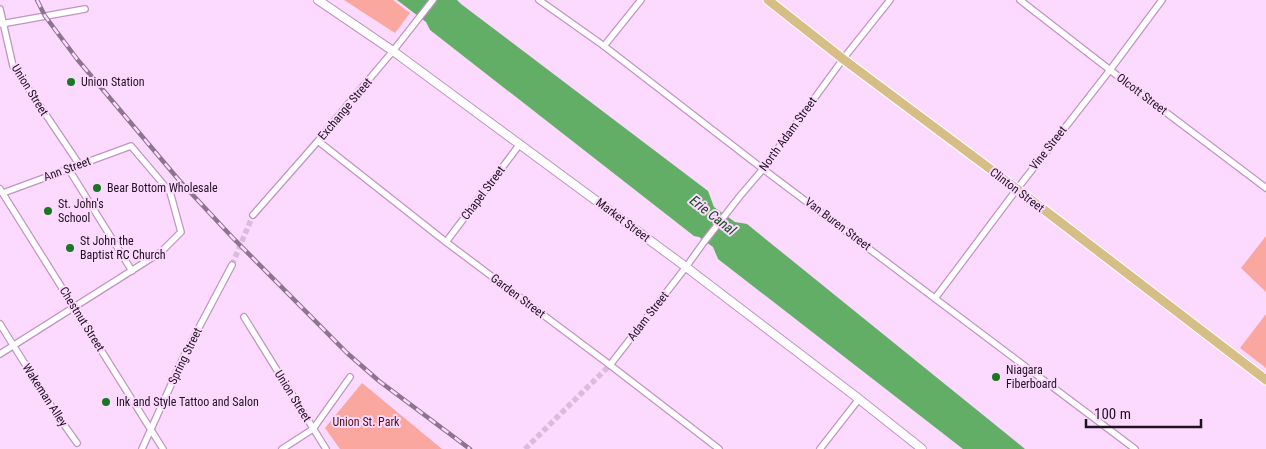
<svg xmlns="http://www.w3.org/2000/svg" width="1266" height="449" viewBox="0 0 1266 449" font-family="'Roboto Condensed',sans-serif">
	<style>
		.green { fill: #faa7a0 }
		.water { fill: #63ae66 }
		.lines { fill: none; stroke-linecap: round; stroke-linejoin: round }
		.minor-tunnel { stroke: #dbbbdd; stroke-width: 5.5; stroke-dasharray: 5.5 3; stroke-linecap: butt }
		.minor-casing { stroke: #bf95c1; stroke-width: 8 }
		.tertiary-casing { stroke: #bf95c1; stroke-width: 10 }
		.primary-casing { stroke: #fff; stroke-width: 11 }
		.minor { stroke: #fff; stroke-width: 5.5 }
		.tertiary { stroke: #fff; stroke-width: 8 }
		.primary { stroke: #d7be86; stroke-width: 9 }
		.rail-casing { stroke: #8d748f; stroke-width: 4.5 }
		.rail { stroke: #fcd9fe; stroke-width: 2.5; stroke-dasharray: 8; stroke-linecap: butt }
		.poi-dot { fill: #1a7625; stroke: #fcd9fe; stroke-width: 2 }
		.labels { text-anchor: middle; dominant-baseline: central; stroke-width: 4; stroke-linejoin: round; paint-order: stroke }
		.poi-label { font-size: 12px; fill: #211222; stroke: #fcd9fe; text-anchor: start }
		.street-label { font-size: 12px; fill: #211222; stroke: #fcd9fe }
		.park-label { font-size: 12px; fill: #521213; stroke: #fcd9fe }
		.water-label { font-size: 14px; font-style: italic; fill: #134818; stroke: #fcd9fe }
	</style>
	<rect width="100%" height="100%" fill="#fcd9fe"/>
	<g class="green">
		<path d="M344,0h49l17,13 -15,20z"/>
		<path d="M1266,236v56l-25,-24z"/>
		<path d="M1266,314v54l-26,-20z"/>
		<path d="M362,383l80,66h-102l-15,-21z"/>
	</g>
	<path class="water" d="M397,0h60l4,4 247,187 6,16 21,15 12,2 278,225h-62l-245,-190 -5,-12 -14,-10 -5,-1 -264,-206 -4,-8z"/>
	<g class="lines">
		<g class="minor-tunnel">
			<path d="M232,265l21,-50"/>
			<path d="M525,449l85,-84"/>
		</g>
		<defs>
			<g id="minor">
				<path d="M539,0l65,46 159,123 372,280"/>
				<path d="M1020,0l90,70 156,118"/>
				<path d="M0,9l13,57 66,98"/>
				<path d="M1,24l84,-15"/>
				<path d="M604,46l37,-46"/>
				<path d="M318,141l128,101 164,123 109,84"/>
				<path d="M68,168l64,103"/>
				<path d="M0,189l163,260"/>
				<path d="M253,215l65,-74 31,-38 44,-52 40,-51"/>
				<path d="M446,242l74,-98"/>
				<path d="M936,297l81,-108 93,-119 52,-70"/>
				<path d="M244,317l82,132"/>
				<path d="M0,324l55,88 22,31"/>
				<path d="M0,354l161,-102 20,-20 -11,-40 -39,-46 -128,47"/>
				<path d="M610,365l76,-98 18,-25 36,-46 23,-27 80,-110 47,-59"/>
				<path d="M142,449l43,-95 47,-89"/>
				<path d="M282,449l31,-20 37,-52"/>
				<path d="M820,449l39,-50"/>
			</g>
			<path id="tertiary" d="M318,0l75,51 293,216 173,132 63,50"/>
			<path id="primary" d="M768,0l75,59 174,130 249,191"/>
		</defs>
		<use href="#minor" class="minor-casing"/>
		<use href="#tertiary" class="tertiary-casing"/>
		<use href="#primary" class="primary-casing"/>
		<use href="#minor" class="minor"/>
		<use href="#tertiary" class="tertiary"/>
		<use href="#primary" class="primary"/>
		<defs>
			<path id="rail" d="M37,0l8,16 32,43 101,120 54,58 115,116 32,28 91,68"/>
		</defs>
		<use href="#rail" class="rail-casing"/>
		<use href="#rail" class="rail"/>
	</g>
	<g class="poi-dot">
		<circle cx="71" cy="82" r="5"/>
		<circle cx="97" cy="188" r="5"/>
		<circle cx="48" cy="211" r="5"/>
		<circle cx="70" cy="248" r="5"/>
		<circle cx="996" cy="377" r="5"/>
		<circle cx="106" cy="402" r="5"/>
	</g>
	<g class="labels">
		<g class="poi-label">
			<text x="81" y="82">Union Station</text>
			<text x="107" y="188">Bear Bottom Wholesale</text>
			<text x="58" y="204">St. John's<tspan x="58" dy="14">School</tspan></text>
			<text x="80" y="241">St John the<tspan x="80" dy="14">Baptist RC Church</tspan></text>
			<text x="1006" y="370">Niagara<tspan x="1006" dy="14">Fiberboard</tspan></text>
			<text x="116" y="402">Ink and Style Tattoo and Salon</text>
		</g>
		<g class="street-label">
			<text transform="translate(30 90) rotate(58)">Union Street</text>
			<text transform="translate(1142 94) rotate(37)">Olcott Street</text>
			<text transform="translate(345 109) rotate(-50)">Exchange Street</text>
			<text transform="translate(788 134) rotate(-54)">North Adam Street</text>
			<text transform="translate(1048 148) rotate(-52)">Vine Street</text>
			<text transform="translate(67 169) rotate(-20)">Ann Street</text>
			<text transform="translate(1017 190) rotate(37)">Clinton Street</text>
			<text transform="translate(483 193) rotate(-53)">Chapel Street</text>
			<text transform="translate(623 220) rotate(37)">Market Street</text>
			<text transform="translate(838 224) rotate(37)">Van Buren Street</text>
			<text transform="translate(518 296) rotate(37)">Garden Street</text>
			<text transform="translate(648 316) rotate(-52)">Adam Street</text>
			<text transform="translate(82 319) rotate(58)">Chestnut Street</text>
			<text transform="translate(185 356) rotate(-64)">Spring Street</text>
			<text transform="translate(45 395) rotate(57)">Wakeman Alley</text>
			<text transform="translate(293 396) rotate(58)">Union Street</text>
		</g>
		<g class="park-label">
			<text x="366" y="422">Union St. Park</text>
		</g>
		<g class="water-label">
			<text transform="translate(713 215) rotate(38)">Erie Canal</text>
		</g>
	</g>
	<path d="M1086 419v8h115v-8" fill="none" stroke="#211222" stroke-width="2.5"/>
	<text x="1094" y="419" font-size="15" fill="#211222" stroke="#fcd9fe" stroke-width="4" paint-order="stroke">100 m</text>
</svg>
